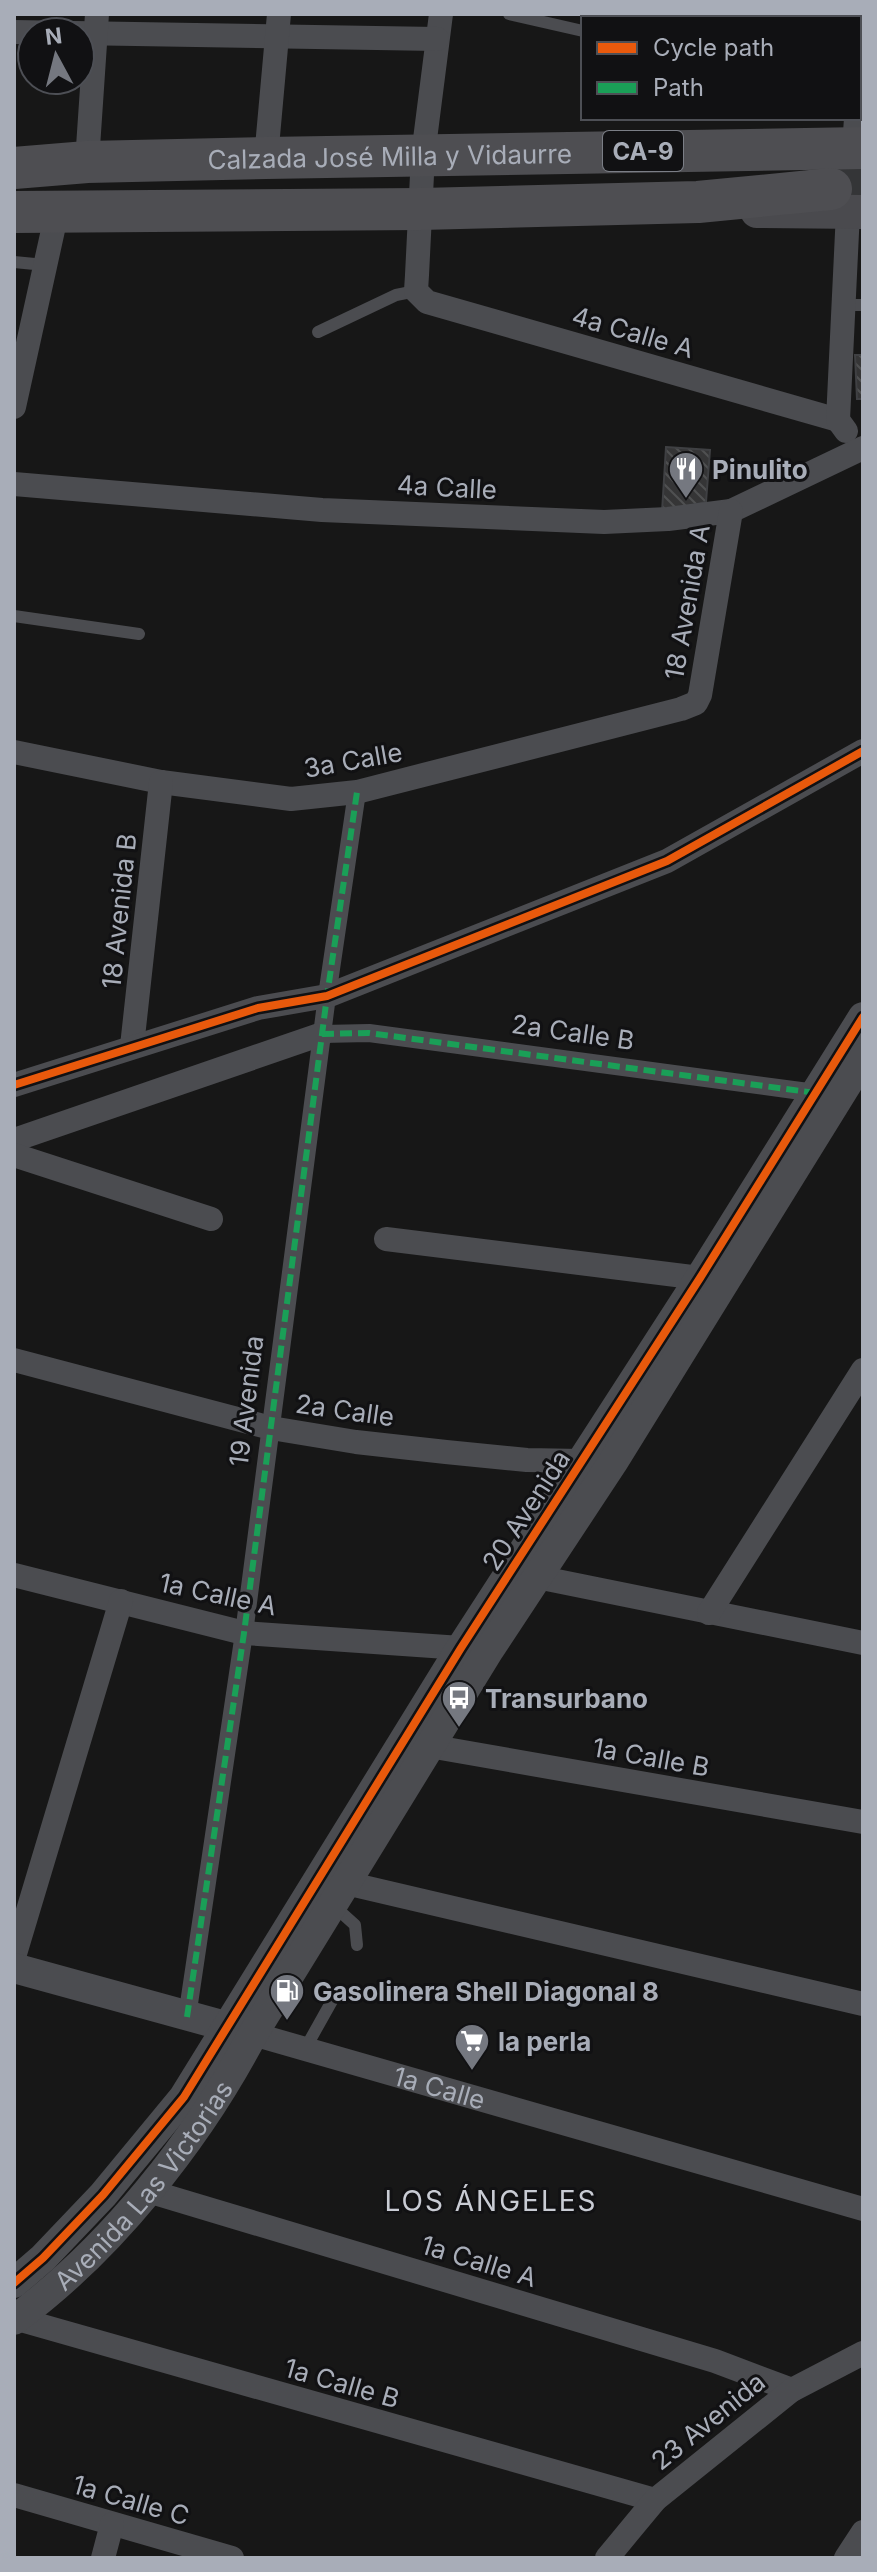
<svg xmlns="http://www.w3.org/2000/svg" width="877" height="2572" viewBox="0 0 877 2572" font-family="Inter,sans-serif">
	<style>
		.building { fill: url(#building-back-hatch); stroke: #3f4043; stroke-width: 2 }
		.lines { fill: none; stroke-linecap: round; stroke-linejoin: round }
		.trunk-tunnel { stroke: #343537; stroke-width: 42; stroke-dasharray: 42 21; stroke-linecap: butt }
		.service { stroke: #4b4c50; stroke-width: 12 }
		.pedestrian { stroke: #4b4c50; stroke-width: 18 }
		.minor { stroke: #4b4c50; stroke-width: 24 }
		.tertiary { stroke: #4b4c50; stroke-width: 30 }
		.secondary { stroke: #4a4a4e; stroke-width: 34 }
		.trunk { stroke: #4e4e52; stroke-width: 42 }
		.quiet { stroke: #1a9f57; stroke-width: 6; stroke-dasharray: 12 6; stroke-linecap: butt }
		.cycleway-casing { stroke: #111113; stroke-width: 13 }
		.cycleway { stroke: #e8590c; stroke-width: 8 }
		.labels { text-anchor: middle; dominant-baseline: central; stroke-width: 6; stroke-linejoin: round; paint-order: stroke }
		.shield { fill: #111113; stroke: #7b7e86; stroke-width: 2 }
		.shield-label { font-size: 24px; font-weight: bold; fill: #a8adb8 }
		.street-label { font-size: 26px; fill: #a8adb8; stroke: #111113 }
		.poi-label { font-size: 26px; font-weight: bold; fill: #a8adb8; stroke: #111113; text-anchor: start }
		.neighbourhood-label { font-size: 28px; letter-spacing: 2px; fill: #c9ccd4; stroke: #111113 }
	</style>
	<defs>
		<pattern id="building-back-hatch" width="6" height="6" patternUnits="userSpaceOnUse" patternTransform="scale(2)"><rect width="6" height="6" fill="#353536"/><path d="M-1 5l2 2M0 0l6 6M5-1l2 2" fill="none" stroke="#4f5051"/></pattern>
	</defs>
	<rect width="100%" height="100%" fill="#171717"/>
	<g class="building">
		<path d="M855,355h8v44h-6z"/>
		<path d="M666,447l44,3 -4,52 -44,10z"/>
	</g>
	<g class="lines">
		<path class="trunk-tunnel" d="M831,189h32"/>
		<g class="service">
			<path d="M509,14l74,17"/>
			<path d="M14,262l31,3"/>
			<path d="M845,305h18"/>
			<path d="M318,332l78,-37 20,-4"/>
			<path d="M14,616l125,18"/>
			<path d="M334,1906l21,19 2,20"/>
			<path d="M305,2049l28,-50"/>
		</g>
		<g class="pedestrian">
			<path d="M322,1034l47,-1 447,60"/>
			<path d="M187,2017l57,-384 83,-637 30,-204"/>
		</g>
		<g class="minor">
			<path d="M441,14l-18,141 -6,120 -1,16 11,11 411,118"/>
			<path d="M14,32l423,7"/>
			<path d="M859,74l4,-60"/>
			<path d="M854,148l2,-30"/>
			<path d="M266,158l13,-144"/>
			<path d="M87,162l10,-148"/>
			<path d="M14,407l43,-195"/>
			<path d="M846,431l-8,-11 10,-208"/>
			<path d="M14,484l308,26 282,12 64,-3 63,-8 132,-63"/>
			<path d="M14,752l147,30 130,17 66,-7 324,-83 15,-6 4,-8 31,-184"/>
			<path d="M132,1046l29,-264"/>
			<path d="M14,1085l244,-77 69,-12 340,-135 196,-110"/>
			<path d="M14,1140l308,-106"/>
			<path d="M14,1155l197,64"/>
			<path d="M386,1239l314,39"/>
			<path d="M14,1360l257,68 85,14 90,10 81,8 54,1"/>
			<path d="M14,1575l230,58 217,15"/>
			<path d="M537,1577l326,66"/>
			<path d="M709,1613l154,-243"/>
			<path d="M429,1746l434,76"/>
			<path d="M346,1883l517,121"/>
			<path d="M14,1957l107,-356"/>
			<path id="s1" d="M253,2034l610,175"/>
			<path d="M148,2191l567,170 77,29"/>
			<path d="M14,2318l641,182"/>
			<path d="M14,2495l218,63"/>
			<path d="M103,2558l9,-34"/>
			<path d="M607,2558l48,-58 137,-110 71,-37"/>
			<path d="M846,2558l17,-26"/>
		</g>
		<g class="tertiary">
			<path d="M14,1968l233,64"/>
			<path d="M14,2283l29,-25 60,-63 81,-98 277,-449 239,-370 163,-261"/>
			<path id="s2" d="M14,2320c96,-70 184,-181 239,-286l236,-384 124,-188 250,-404"/>
		</g>
		<path class="secondary" d="M757,211l106,1"/>
		<g class="trunk">
			<path id="s3" d="M14,168l73,-6 179,-4 597,-10"/>
			<path d="M14,212l407,-3 277,-7 133,-13"/>
		</g>
		<g class="quiet">
			<path d="M322,1034l47,-1 447,60"/>
			<path d="M187,2017l57,-384 83,-637 30,-204"/>
		</g>
		<defs>
			<g id="cycleway">
				<path d="M14,1085l244,-77 69,-12 340,-135 196,-110"/>
				<path d="M14,2283l29,-25 60,-63 81,-98 277,-449 239,-370 163,-261"/>
			</g>
		</defs>
		<use href="#cycleway" class="cycleway-casing"/>
		<use href="#cycleway" class="cycleway"/>
	</g>
	<defs>
		<symbol id="restaurant-pin" viewBox="-11 -11 22 30"><path d="M0 17L-7.5 6A9.5 9.5 0 1 1 7.5 6Z" fill="#757880" stroke="#111113"/><path d="M-5-6h1v4h1v-4h1v4h1v-4h1v5L-1.5 .5V6h-2V.5L-5-1ZM5-6V6H3V1.5H1.5Q1.5-4 5-6Z" fill="#fff"/></symbol>
		<symbol id="bus-pin" viewBox="-11 -11 22 30"><path d="M0 17L-7.5 6A9.5 9.5 0 1 1 7.5 6Z" fill="#757880" stroke="#111113"/><path d="M-5-6H5V4H4V6H2V4H-2V6H-4V4H-5ZM-3.5-4V0h7V-4ZM-3.5 1.2v1.5H-2V1.2ZM2 1.2v1.5H3.5V1.2Z" fill="#fff"/></symbol>
		<symbol id="fuel-pin" viewBox="-11 -11 22 30"><path d="M0 17L-7.5 6A9.5 9.5 0 1 1 7.5 6Z" fill="#757880" stroke="#111113"/><path d="M-5.5-6h7V0h2V4h1.3V-2.5L3-4.5l.8-.8L6-3V5H2.5V1h-1V6h-7ZM-4.2-4.7v3.2H.2V-4.7Z" fill="#fff"/></symbol>
		<symbol id="supermarket-pin" viewBox="-11 -11 22 30"><path d="M0 17L-7.5 6A9.5 9.5 0 1 1 7.5 6Z" fill="#757880" stroke="#111113"/><path d="M-6-5.5h2.5l.6 2H6L4.5 2H-2.5L-4.4-4H-6ZM-1.5 3.2a1.3 1.3 0 1 0 .1 0ZM3 3.2a1.3 1.3 0 1 0 .1 0Z" fill="#fff"/></symbol>
	</defs>
	<g fill-rule="evenodd">
		<use href="#restaurant-pin" x="666" y="449" width="40" height="54"/>
		<use href="#bus-pin" x="439" y="1678" width="40" height="54"/>
		<use href="#fuel-pin" x="267" y="1971" width="40" height="54"/>
		<use href="#supermarket-pin" x="452" y="2021" width="40" height="54"/>
	</g>
	<g class="labels">
		<rect class="shield" x="603" y="131" width="80" height="40" rx="6"/>
		<g class="shield-label">
			<text x="643" y="151">CA-9</text>
		</g>
		<g class="street-label">
			<text stroke="none"><textPath href="#s3" startOffset="376">Calzada José Milla y Vidaurre</textPath></text>
			<text transform="translate(633 332) rotate(16)">4a Calle A</text>
			<text transform="translate(447 487) rotate(3)">4a Calle</text>
			<text transform="translate(687 602) rotate(-80)">18 Avenida A</text>
			<text transform="translate(353 760) rotate(-10)">3a Calle</text>
			<text transform="translate(119 911) rotate(-84)">18 Avenida B</text>
			<text transform="translate(573 1032) rotate(8)">2a Calle B</text>
			<text transform="translate(246 1401) rotate(-83)">19 Avenida</text>
			<text transform="translate(345 1410) rotate(8)">2a Calle</text>
			<text transform="translate(526 1510) rotate(-57)">20 Avenida</text>
			<text transform="translate(218 1594) rotate(12)">1a Calle A</text>
			<text transform="translate(651 1757) rotate(10)">1a Calle B</text>
			<text stroke="none"><textPath href="#s1" startOffset="194">1a Calle</textPath></text>
			<text stroke="none"><textPath href="#s2" startOffset="188">Avenida Las Victorias</textPath></text>
			<text transform="translate(479 2261) rotate(17)">1a Calle A</text>
			<text transform="translate(342 2383) rotate(16)">1a Calle B</text>
			<text transform="translate(708 2421) rotate(-39)">23 Avenida</text>
			<text transform="translate(131 2500) rotate(16)">1a Calle C</text>
		</g>
		<g class="poi-label">
			<text x="712" y="469">Pinulito</text>
			<text x="485" y="1698">Transurbano</text>
			<text x="313" y="1991">Gasolinera Shell Diagonal 8</text>
			<text x="498" y="2041">la perla</text>
		</g>
		<g class="neighbourhood-label">
			<text x="491" y="2201">LOS ÁNGELES</text>
		</g>
	</g>
	<rect width="877" height="2572" fill="none" stroke="#a8adb8" stroke-width="32"/>
	<rect x="581" y="16" width="280" height="104" fill="#111113" stroke="#4d4f55" stroke-width="2"/>
	<rect x="597" y="42" width="40" height="12" fill="#e8590c" stroke="#4d4f55" stroke-width="2"/>
	<text x="653" y="56" font-size="24" fill="#a8adb8">Cycle path</text>
	<rect x="597" y="82" width="40" height="12" fill="#1a9f57" stroke="#4d4f55" stroke-width="2"/>
	<text x="653" y="96" font-size="24" fill="#a8adb8">Path</text>
	<g transform="translate(56 56) rotate(353)"><circle r="38" fill="#111113" stroke="#4d4f55" stroke-width="2"/>
	<path d="M0-6L14 30L0 20L-14 30Z" fill="#757880"/>
	<text y="-12" font-size="22" font-weight="bold" text-anchor="middle" fill="#a8adb8">N</text>
	</g>
</svg>
